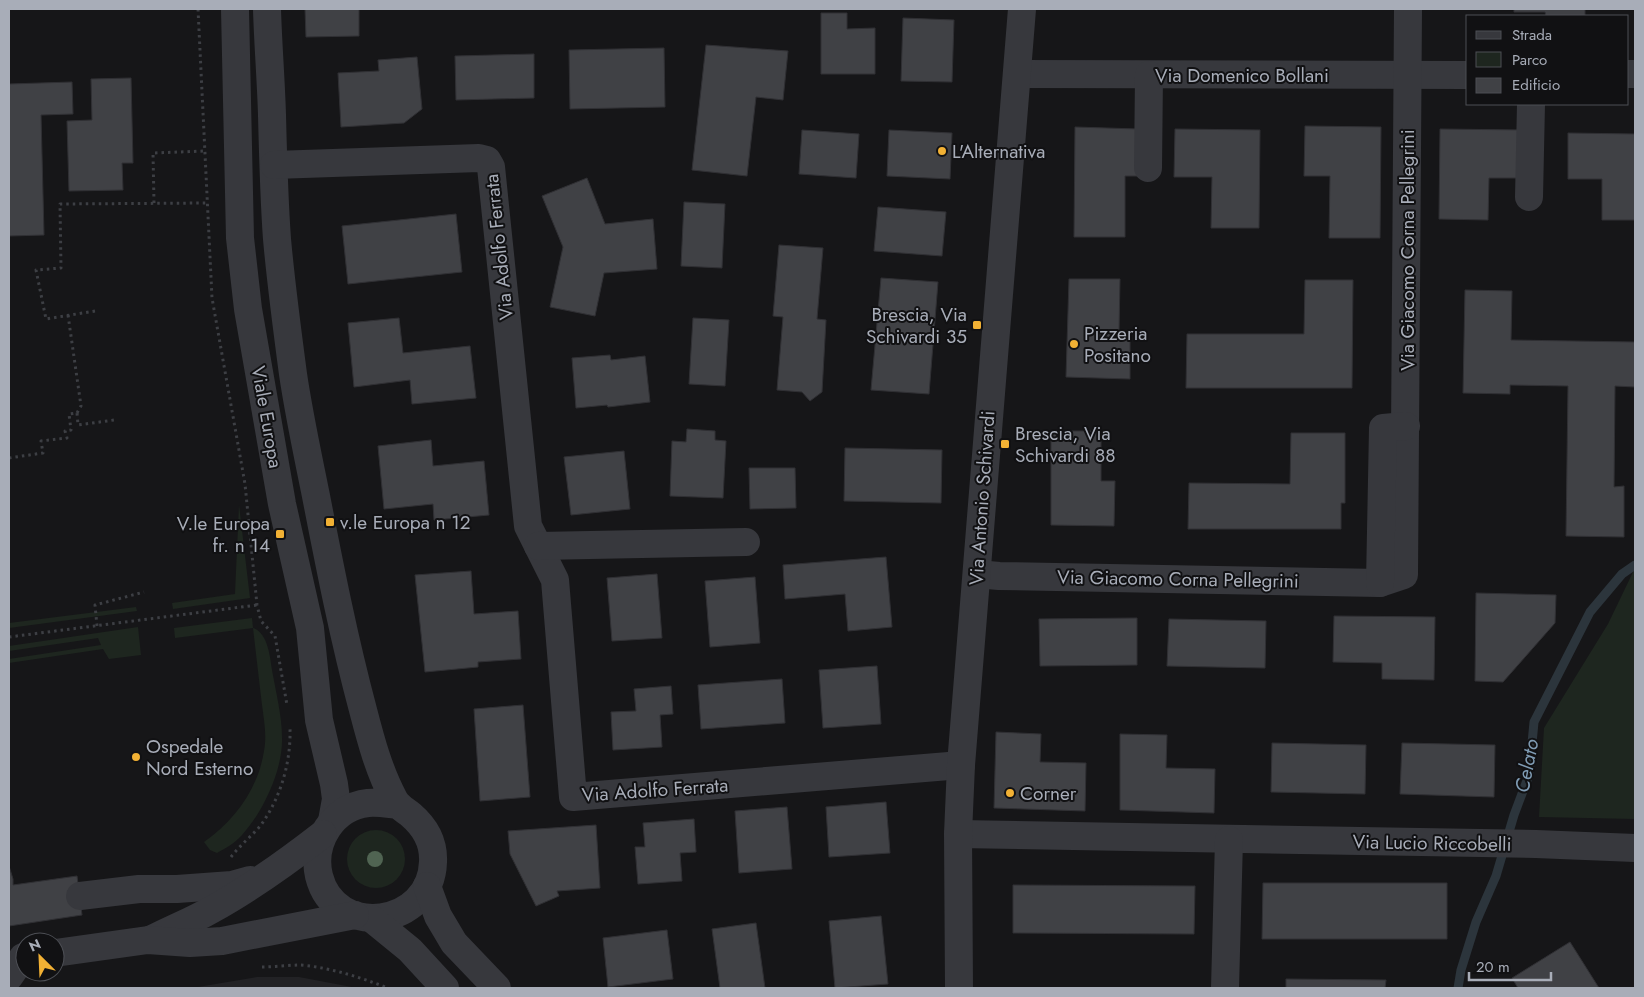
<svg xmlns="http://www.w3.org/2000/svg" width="1644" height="997" viewBox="0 0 1644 997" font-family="Jost,sans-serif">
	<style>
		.built { fill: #222225 }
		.green { fill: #1e261f }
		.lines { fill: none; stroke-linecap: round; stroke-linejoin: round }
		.stream { stroke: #2c353c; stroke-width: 9 }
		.building { fill: #404145; stroke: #303034 }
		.path { stroke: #3d3f44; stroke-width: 3; stroke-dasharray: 2.5 4; stroke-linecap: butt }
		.minor { stroke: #37383d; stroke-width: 28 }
		.tree { fill: #506452 }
		.poi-dot { fill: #f2b134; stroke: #111113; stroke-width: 2 }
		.labels { text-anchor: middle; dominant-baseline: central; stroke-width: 4; stroke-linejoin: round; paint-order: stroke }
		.street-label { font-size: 19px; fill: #a8adb8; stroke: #111113 }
		.poi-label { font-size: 19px; fill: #a8adb8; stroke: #111113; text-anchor: start }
		.water-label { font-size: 20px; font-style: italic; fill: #7f9bb3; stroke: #111113 }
	</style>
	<rect width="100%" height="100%" fill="#161618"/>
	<path class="built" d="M257,977h42l58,11h-165z"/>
	<g class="green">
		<path d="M239,505l11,93 -77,11 -1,-6 63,-9z"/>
		<path d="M1635,568v251l-96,-2 5,-89 64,-104z"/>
		<path d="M136,607l1,4 -128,17v-5z"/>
		<path d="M252,618l1,10c15,5 17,29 19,42 4,23 10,46 10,68 1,32 -19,74 -40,97 -7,8 -16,13 -25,18l-7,-3 -6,-8c31,-22 54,-53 60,-91 3,-15 0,-31 -2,-46 -3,-26 -6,-51 -9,-77l-78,10 -1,-10z"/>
		<path d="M138,627l3,28 -32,4 -6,-10 -94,14v-4l92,-14 -3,-7 -89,13v-5z"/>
		<circle cx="376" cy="859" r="29"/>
	</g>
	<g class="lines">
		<path class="stream" d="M1458,988l3,-18 15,-48 20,-46 18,-61 15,-40 5,-53 56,-110 32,-38 13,-9"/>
	</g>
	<g class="building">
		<path d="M305,9h54v27l-53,1z"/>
		<path d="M1514,9h71v7h-39l-1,-4h-31z"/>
		<path d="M821,13h26v16l28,-1v46h-54z"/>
		<path d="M903,18l51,2 -2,62 -51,-1z"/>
		<path d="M706,45l82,6 -5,49 -27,-3 -9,79 -55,-6z"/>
		<path d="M664,48l1,59 -95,2 -1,-59z"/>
		<path d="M534,54v44l-78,2 -1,-44z"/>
		<path d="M417,57l5,52 -18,14 -63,4 -3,-54 41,-2 -1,-11z"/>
		<path d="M131,78l2,85h-11l1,27 -54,1 -2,-70 25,-1 -1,-41z"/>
		<path d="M72,82l1,32 -32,1 3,120 -35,1v-152z"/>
		<path d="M1305,126l76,1 -1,111h-51l1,-62h-26z"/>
		<path d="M1075,127l63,2v47h-13v61h-51z"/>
		<path d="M1175,129l85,1 -1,98h-48l1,-51h-38z"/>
		<path d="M1440,129l83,1v48h-34l-1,42 -49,-1z"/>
		<path d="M802,130l57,4 -3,44 -57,-4z"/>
		<path d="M889,130l63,3 -2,46 -63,-3z"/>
		<path d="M1568,133l67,1v86h-33v-41h-34z"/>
		<path d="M587,178l18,46 48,-5 4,50 -53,4 -9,43 -45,-9 13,-60 -21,-51z"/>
		<path d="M684,202l41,2 -3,64 -41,-2z"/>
		<path d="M878,207l68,5 -4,44 -68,-5z"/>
		<path d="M456,214l6,58 -114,12 -6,-58z"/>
		<path d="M779,245l44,3 -6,71 9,1 -4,72 -12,9 -8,-9 -25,-2 6,-73 -10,-1z"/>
		<path d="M881,278l57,4 -9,112 -58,-4z"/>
		<path d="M1069,279h51l-1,52 11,1v47l-64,-2z"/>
		<path d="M1305,280h48l-1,108h-166l1,-54h117z"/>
		<path d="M1465,290l47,1 -1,49 124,2v45l-20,-1 -1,101 10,-1v51l-58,-1 2,-150 -58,-1v9l-47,-1z"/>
		<path d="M399,318l4,35 67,-7 6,52 -64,6 -2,-24 -56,7 -6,-64z"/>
		<path d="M693,318l36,2 -4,66 -36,-2z"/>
		<path d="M610,355l1,5 34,-4 5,46 -42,5 -1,-2 -31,3 -4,-50z"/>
		<path d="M687,429l28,2v9l11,1 -3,57 -53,-2 2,-55 14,1z"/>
		<path d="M1051,431h50v50h14l-1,45 -63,-1z"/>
		<path d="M1291,433h54v70h-4v26h-153l1,-46 101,1z"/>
		<path d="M431,440l2,26 51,-5 5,54 -55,5 -1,-16 -49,5 -6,-63z"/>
		<path d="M845,448l97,2 -1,53 -97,-2z"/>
		<path d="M624,451l6,58 -59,6 -7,-58z"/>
		<path d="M749,468h46l1,40 -46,1z"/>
		<path d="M886,557l6,70 -44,4 -3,-37 -60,5 -2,-34z"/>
		<path d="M471,571l3,43 44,-3 3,48 -43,3v5l-53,5 -10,-97z"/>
		<path d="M657,574l5,64 -50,3 -5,-63z"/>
		<path d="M755,577l5,66 -50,4 -5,-66z"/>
		<path d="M1476,593l80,2 -1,28 -52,59 -28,-1z"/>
		<path d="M1334,616l101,1 -1,63 -52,-1v-16l-49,-1z"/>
		<path d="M1137,618v47l-97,1 -1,-47z"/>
		<path d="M1169,619l97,2 -1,47 -98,-2z"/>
		<path d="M877,666l4,58 -58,4 -4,-58z"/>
		<path d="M782,679l3,44 -84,6 -3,-44z"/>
		<path d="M671,686l2,28 -13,1 2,32 -49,3 -2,-38 25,-1 -2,-22z"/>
		<path d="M523,705l7,92 -50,4 -6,-92z"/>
		<path d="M996,732l45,2 -1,28 46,1 -1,48 -91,-3z"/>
		<path d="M1120,734l47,1 -1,33 49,1 -1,44 -94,-3z"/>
		<path d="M1272,743l94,2 -1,49 -94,-2z"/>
		<path d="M1402,743l93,2 -1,52 -94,-3z"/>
		<path d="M886,802l4,51 -61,4 -3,-50z"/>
		<path d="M787,807l5,62 -53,4 -4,-62z"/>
		<path d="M694,819l2,33 -16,1 2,28 -44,3 -3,-37h10l-2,-24z"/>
		<path d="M596,825l4,63 -43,3 2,5 -23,10 -26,-52 -2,-23z"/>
		<path d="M9,866l4,13v6l64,-9 5,39 -73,11z"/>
		<path d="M1263,883h184v56h-185z"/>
		<path d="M1013,885l182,1 -1,48 -181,-1z"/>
		<path d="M881,916l7,68 -53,4 -6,-67z"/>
		<path d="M756,923l9,65h-45l-8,-59z"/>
		<path d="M667,930l6,49 -65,8 -5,-49z"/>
		<path d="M1570,942l29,46h-81l-6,-10z"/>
		<path d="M1286,979l100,1 -1,8h-99z"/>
	</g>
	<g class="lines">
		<g class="path">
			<path d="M198,9l14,289 33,186 12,121 4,16 14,15 12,69"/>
			<path d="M154,203l-1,-50 52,-2"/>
			<path d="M95,311l-49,8 -10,-49 25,-2 -1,-64 147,-1"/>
			<path d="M68,315l13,91 -4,7"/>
			<path d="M9,458l34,-5 -2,-12 26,-3 -2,-7 6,-1 -2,-16 8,-1 1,12 36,-5"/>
			<path d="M97,626l-2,-21 49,-13"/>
			<path d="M9,637l248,-32"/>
			<path d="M231,857c9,-12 21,-21 30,-32 20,-28 30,-63 29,-97"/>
			<path d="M262,967c13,0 27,-2 39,-2 31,3 58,12 87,23"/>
		</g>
		<g class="minor">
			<path d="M235,9l5,229 8,71 34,195 28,124 9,92 15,64 2,15 -4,22"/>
			<path d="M267,9c1,35 4,71 5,106 1,41 2,83 5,124 4,45 10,90 16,135 6,41 15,82 23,122 14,72 28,143 47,214 8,31 16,61 31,89 4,8 11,11 17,16 14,12 23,28 22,47 -2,65 -98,78 -114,14 -8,-34 14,-69 49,-73 10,-1 20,1 30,2"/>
			<path d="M1017,74l451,1"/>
			<path d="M1628,74h7"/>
			<path d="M274,165l205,-7 8,2 4,7 37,359 27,54 18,217 388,-32"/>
			<path d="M1148,168l1,-93"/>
			<path d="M1529,197l2,-93"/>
			<path d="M538,546l208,-4"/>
			<path d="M977,574l22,2 381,7 24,-8 4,-566"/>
			<path d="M1380,583l3,-155 23,-2"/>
			<path d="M958,834l578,10 99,4"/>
			<path d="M427,886l11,30 16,27 43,45"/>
			<path d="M80,896l59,-7h38l55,-4 18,-5"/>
			<path d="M372,919l38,31 35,38"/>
			<path d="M152,939c19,-10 40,-18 59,-29 40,-22 76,-48 112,-76"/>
			<path d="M55,953l93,-13 42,3 32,-2 133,-26"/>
			<path d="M9,977l14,-20"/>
			<path d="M959,988l-1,-154 3,-69 61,-756"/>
			<path d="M1225,988l4,-148"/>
		</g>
	</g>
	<circle class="tree" cx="375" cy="859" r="8"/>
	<g class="poi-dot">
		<circle cx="942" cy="151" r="5"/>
		<rect x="972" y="320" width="10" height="10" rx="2.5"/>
		<circle cx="1074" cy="344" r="5"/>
		<rect x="1000" y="439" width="10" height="10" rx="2.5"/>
		<rect x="325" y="517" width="10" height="10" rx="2.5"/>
		<rect x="275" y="529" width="10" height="10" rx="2.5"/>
		<circle cx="136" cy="757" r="5"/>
		<circle cx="1010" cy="793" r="5"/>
	</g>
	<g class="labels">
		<g class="street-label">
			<text x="1242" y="75">Via Domenico Bollani</text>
			<text transform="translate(499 247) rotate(-96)">Via Adolfo Ferrata</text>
			<text transform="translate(1407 250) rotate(-90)">Via Giacomo Corna Pellegrini</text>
			<text transform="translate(267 417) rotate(80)">Viale Europa</text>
			<text transform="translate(982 498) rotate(-86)">Via Antonio Schivardi</text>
			<text transform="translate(1178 579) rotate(1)">Via Giacomo Corna Pellegrini</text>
			<text transform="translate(655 790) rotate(-4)">Via Adolfo Ferrata</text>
			<text transform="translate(1432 843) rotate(1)">Via Lucio Riccobelli</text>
		</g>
		<g class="poi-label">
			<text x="952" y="151">L'Alternativa</text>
			<text x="967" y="314" text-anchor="end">Brescia, Via<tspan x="967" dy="22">Schivardi 35</tspan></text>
			<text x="1084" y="333">Pizzeria<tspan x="1084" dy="22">Positano</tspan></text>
			<text x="1015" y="433">Brescia, Via<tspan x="1015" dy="22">Schivardi 88</tspan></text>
			<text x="340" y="522">v.le Europa n 12</text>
			<text x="270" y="523" text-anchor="end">V.le Europa<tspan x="270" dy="22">fr. n 14</tspan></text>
			<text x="146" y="746">Ospedale<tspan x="146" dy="22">Nord Esterno</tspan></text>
			<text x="1020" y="793">Corner</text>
		</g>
		<g class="water-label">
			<text transform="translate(1527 766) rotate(-79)">Celato</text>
		</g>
	</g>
	<rect width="1644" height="997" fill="none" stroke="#a8adb8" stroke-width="20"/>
	<rect x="1466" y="15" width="162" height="90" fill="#111113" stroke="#4d4f55"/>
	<rect x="1476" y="31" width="25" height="8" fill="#37383d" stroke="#4d4f55"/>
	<text x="1512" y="40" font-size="15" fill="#a8adb8">Strada</text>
	<rect x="1476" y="52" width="25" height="15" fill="#1e261f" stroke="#4d4f55"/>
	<text x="1512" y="65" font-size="15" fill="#a8adb8">Parco</text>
	<rect x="1476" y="78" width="25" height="15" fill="#404145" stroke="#4d4f55"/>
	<text x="1512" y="90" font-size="15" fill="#a8adb8">Edificio</text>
	<g transform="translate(40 957) rotate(336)"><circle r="24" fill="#111113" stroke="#4d4f55"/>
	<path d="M0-4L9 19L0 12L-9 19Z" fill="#f2b134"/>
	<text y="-8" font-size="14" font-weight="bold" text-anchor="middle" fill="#a8adb8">N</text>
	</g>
	<path d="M1469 972v8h82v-8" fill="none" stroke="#a8adb8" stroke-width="2.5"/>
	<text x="1476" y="972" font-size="15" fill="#a8adb8" stroke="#111113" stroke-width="4" paint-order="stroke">20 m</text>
</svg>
